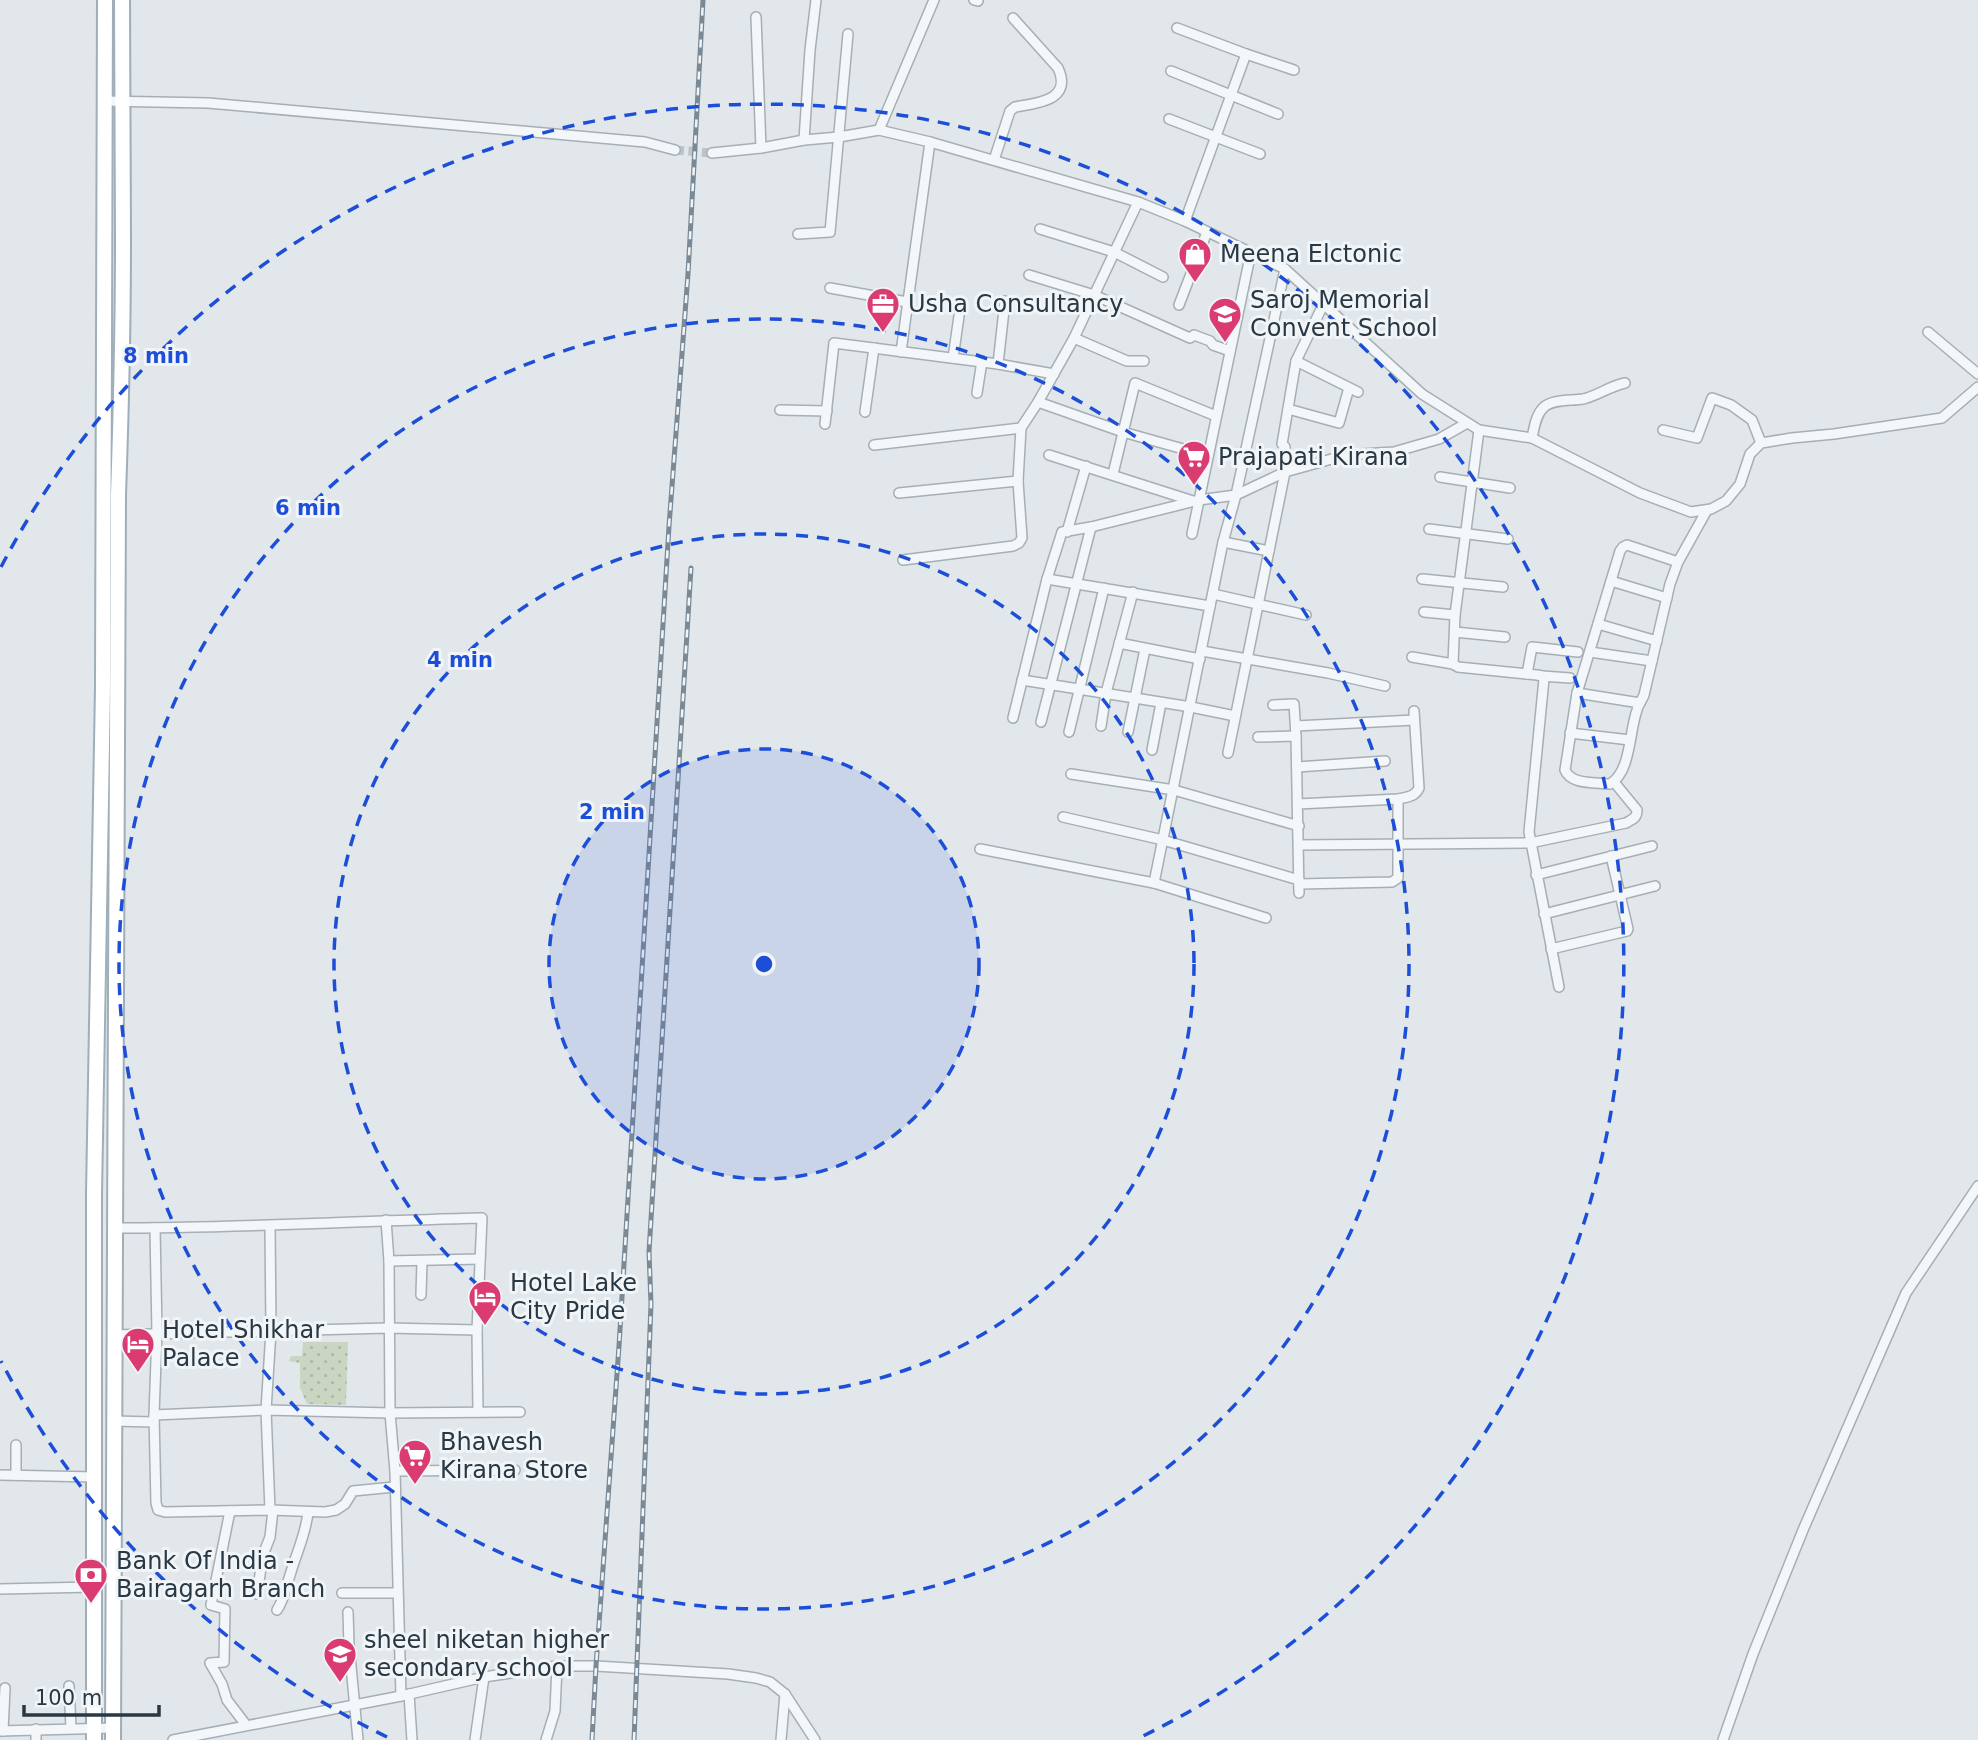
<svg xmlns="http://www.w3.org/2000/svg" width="1978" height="1740" viewBox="0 0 1978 1740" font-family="'DejaVu Sans',sans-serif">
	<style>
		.garden { fill: url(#garden-dots) }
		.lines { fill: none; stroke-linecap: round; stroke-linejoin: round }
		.minor-tunnel { stroke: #bcc4ca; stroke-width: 9; stroke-dasharray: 9 4.5; stroke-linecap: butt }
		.minor-casing { stroke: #a6afb6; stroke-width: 12 }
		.primary-casing { stroke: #9faeb8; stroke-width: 18 }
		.minor { stroke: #f4f7f9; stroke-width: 9 }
		.primary { stroke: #fff; stroke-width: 14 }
		.rail-casing { stroke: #798996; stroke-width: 5 }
		.rail { stroke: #f1f5f8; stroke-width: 2.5; stroke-dasharray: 8; stroke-linecap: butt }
		.ring { fill: none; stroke: #1d4ed8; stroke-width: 3.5; stroke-dasharray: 12 9 }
		.labels { text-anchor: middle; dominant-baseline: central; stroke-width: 6; stroke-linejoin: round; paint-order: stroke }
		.poi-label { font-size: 24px; fill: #283844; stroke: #f1f5f8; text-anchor: start }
		.centre { fill: #1d4ed8; stroke: #f1f5f8; stroke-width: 3.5 }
		.ring-label { font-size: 21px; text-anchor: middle; font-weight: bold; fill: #1d4ed8; stroke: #f1f5f8; stroke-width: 6; stroke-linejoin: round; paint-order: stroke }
	</style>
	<defs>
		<pattern id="garden-dots" width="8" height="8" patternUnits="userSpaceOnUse" patternTransform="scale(1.75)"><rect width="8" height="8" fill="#cad6c1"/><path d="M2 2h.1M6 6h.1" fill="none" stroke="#aeb8a7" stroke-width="1.8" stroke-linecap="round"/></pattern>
	</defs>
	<rect width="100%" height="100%" fill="#e1e7eb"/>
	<path class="garden" d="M303,1342h45l-2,63 -39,-1 -7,-16v-25l-11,-2 2,-5h11z"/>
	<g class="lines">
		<path class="minor-tunnel" d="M675,150l37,3"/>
		<defs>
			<g id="minor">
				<path d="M974,0l4,1"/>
				<path d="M756,17l5,131"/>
				<path d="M1177,28l69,26 48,16"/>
				<path d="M1171,71l107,43"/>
				<path d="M104,101l104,2 437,39 30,8"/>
				<path d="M1169,119l91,35"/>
				<path d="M879,130l55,-130"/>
				<path d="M804,140l6,-90 6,-50"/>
				<path d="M712,153l49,-5 43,-8 35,-3 40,-7 51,12 208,60 47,19 100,48 137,125 57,36 53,8 108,55 51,19 20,-3 15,-8 14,-17 10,-30 11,-11 31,-5 42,-4 108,-16 36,-31"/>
				<path d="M994,160l16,-49 5,-4c21,-4 58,-6 43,-39l-45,-50"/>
				<path d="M1185,221l61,-167"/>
				<path d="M1040,229l74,23 49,25"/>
				<path d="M798,234l32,-2 18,-198"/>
				<path d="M1029,275l65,20 96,43 4,-3 16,6 3,4 17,6"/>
				<path d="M830,288l77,14"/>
				<path d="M1179,305l28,-73"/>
				<path d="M1928,332l50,42"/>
				<path d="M1074,338l53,23h17"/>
				<path d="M901,352l29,-210"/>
				<path d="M953,358l8,-56"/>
				<path d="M1296,361l62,31"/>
				<path d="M998,364l7,-63"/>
				<path d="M977,393l5,-32"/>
				<path d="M1038,402l85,30 85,24"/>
				<path d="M1288,409l51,14 10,-35"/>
				<path d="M780,410l47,1"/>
				<path d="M865,412l9,-64"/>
				<path d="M825,424l9,-81 164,21 56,10"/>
				<path d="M1479,430l-24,185 -2,49 5,3 79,8 5,1 2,3 -15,153 30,155"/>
				<path d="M1663,430l34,8 15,-40 19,7 21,15 9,23"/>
				<path d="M1532,438c2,-10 4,-24 12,-31 9,-8 27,-6 39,-8 14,-3 27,-13 42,-16"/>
				<path d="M874,445l147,-17"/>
				<path d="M1049,455l144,46"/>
				<path d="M1113,474l22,-91 81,33"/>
				<path d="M1440,477l70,11"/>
				<path d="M899,493l119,-12"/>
				<path d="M1429,529l79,10"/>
				<path d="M1067,532l19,-66"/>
				<path d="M1192,534l59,-282"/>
				<path d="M1223,542l46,9"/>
				<path d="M903,560l110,-14 6,-3 3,-5 -4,-57 3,-53 17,-26 36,-64 64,-136"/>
				<path d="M1678,562l-51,-17 -4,2 -3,4 -43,142 -12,77c6,15 30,12 45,14 21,-12 19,-52 27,-74 1,-5 5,-10 7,-15l26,-111 8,-22 29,-52"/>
				<path d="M1047,579l15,-47 29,-5 108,-27 37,-5 49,-23 61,-17 48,-3 45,-13 28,-16"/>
				<path d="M1422,579l81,8"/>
				<path d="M1611,581l56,17"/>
				<path d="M1213,594l93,21"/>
				<path d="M1424,612l31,3"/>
				<path d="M1598,624l59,17"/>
				<path d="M1455,632l50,5"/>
				<path d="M1119,643l81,16"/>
				<path d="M1202,651l126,22 57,13"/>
				<path d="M1590,652l62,9"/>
				<path d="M1412,657l41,7"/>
				<path d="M1527,674l5,-27 46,5"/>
				<path d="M1542,676l28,2"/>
				<path d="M1022,680l169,27 44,9"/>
				<path d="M1577,693l63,10"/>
				<path d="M1273,705l21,-1 2,32 3,157"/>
				<path d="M1013,718l34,-139 163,27"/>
				<path d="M1041,722l50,-195"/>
				<path d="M1101,726l5,-33 27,-101"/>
				<path d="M1296,726l118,-6"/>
				<path d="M1069,732l35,-144"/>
				<path d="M1128,732l17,-83"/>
				<path d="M1570,733l60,7"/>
				<path d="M1258,737l38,-1"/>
				<path d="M1152,750l9,-47"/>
				<path d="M1228,753l57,-281v-25l-3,-3 14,-83 28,-58"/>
				<path d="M1297,767l88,-6"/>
				<path d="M1071,774l103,16 125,36"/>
				<path d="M1298,804l100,-5c9,-2 17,-2 21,-11l-5,-77"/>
				<path d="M1063,817l100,23 136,40"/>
				<path d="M1299,845l231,-2 96,-20c7,-4 11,-5 11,-13l-23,-28"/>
				<path d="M980,849l174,34 112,35"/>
				<path d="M1536,875l116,-29"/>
				<path d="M1154,883l69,-341 13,-47 49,-226"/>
				<path d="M1299,884l93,-2 6,-4v-79"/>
				<path d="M1544,914l111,-28"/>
				<path d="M1551,949l76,-18 1,-2 -17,-73"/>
				<path d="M386,1220l3,41 1,152 5,58 6,225"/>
				<path d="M114,1228c123,0 245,-7 368,-10l-5,112 1,82"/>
				<path d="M155,1228l2,105 -3,82 2,88 2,7 7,2 105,-2 55,2 11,-2 9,-6 8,-13 41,-4"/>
				<path d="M389,1261l91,-2"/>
				<path d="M421,1295l1,-34"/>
				<path d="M113,1335l275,-7 89,2"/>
				<path d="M154,1415l112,-5 124,3 130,-1"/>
				<path d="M114,1421l40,1"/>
				<path d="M16,1445v30"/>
				<path d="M395,1471l120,-1"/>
				<path d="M0,1475l95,2"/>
				<path d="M270,1510l-4,-100 5,-79 -1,-105"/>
				<path d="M230,1511l-19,94 14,4 -1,53 -14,1 12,21 5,16 19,25"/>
				<path d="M0,1589l93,-2"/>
				<path d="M342,1593h55"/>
				<path d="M257,1594l6,-39 7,-18 3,-27"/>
				<path d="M277,1610c8,-12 9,-24 14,-38 6,-21 15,-38 17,-60"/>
				<path d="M348,1612l1,33 9,95"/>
				<path d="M69,1686l2,42"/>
				<path d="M409,1694l3,46"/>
				<path d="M36,1729v11"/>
				<path d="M0,1731l113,-3"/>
				<path d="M3,1731l2,-43"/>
				<path d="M173,1740l228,-44 83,-19 73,-11h39l132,8 28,4 14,4 15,12 30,46"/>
				<path d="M475,1740l9,-63"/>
				<path d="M546,1740l9,-29 2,-45"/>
				<path d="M781,1740l4,-46"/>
				<path d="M1723,1740l30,-86 50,-124 103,-237 72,-107"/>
			</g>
			<g id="primary">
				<path d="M94,1740v-546l9,-507 2,-687"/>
				<path d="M113,1740l5,-1245c3,-85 5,-170 5,-255 0,-80 -1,-160 -1,-240"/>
			</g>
		</defs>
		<use href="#minor" class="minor-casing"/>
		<use href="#primary" class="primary-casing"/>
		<use href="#minor" class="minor"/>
		<use href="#primary" class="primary"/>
		<defs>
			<g id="rail">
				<path d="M592,1740l4,-74 23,-320 50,-820 19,-252 15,-274"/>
				<path d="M634,1740l17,-436 -2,-52 42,-684"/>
			</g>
		</defs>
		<use href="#rail" class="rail-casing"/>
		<use href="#rail" class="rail"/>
	</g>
	<circle cx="764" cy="964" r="215" fill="#1d4ed8" fill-opacity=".12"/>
	<g class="ring">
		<circle cx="764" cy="964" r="215"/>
		<circle cx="764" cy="964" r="430"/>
		<circle cx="764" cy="964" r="645"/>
		<path d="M387 1737A860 860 0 0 1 1 1361M1 567A860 860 0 1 1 1141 1737"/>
	</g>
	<defs>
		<symbol id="shop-pin" viewBox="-11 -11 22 30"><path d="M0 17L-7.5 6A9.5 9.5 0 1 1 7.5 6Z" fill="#da3c71" stroke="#f1f5f8"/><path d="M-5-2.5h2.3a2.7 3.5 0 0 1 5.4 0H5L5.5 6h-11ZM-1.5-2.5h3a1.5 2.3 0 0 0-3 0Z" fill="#fff"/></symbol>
		<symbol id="office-pin" viewBox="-11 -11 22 30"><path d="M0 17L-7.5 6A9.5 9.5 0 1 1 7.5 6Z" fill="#da3c71" stroke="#f1f5f8"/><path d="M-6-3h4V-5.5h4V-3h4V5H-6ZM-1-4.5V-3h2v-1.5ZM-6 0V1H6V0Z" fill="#fff"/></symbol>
		<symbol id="school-pin" viewBox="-11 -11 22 30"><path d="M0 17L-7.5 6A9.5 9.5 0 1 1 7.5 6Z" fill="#da3c71" stroke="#f1f5f8"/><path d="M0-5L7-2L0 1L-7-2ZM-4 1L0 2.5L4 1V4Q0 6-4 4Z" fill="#fff"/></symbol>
		<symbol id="supermarket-pin" viewBox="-11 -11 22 30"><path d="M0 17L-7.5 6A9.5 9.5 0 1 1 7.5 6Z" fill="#da3c71" stroke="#f1f5f8"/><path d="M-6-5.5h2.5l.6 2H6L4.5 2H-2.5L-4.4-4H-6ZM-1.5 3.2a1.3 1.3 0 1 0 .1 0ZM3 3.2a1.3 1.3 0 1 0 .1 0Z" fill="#fff"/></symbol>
		<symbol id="hotel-pin" viewBox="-11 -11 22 30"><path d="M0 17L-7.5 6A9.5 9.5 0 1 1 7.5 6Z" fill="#da3c71" stroke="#f1f5f8"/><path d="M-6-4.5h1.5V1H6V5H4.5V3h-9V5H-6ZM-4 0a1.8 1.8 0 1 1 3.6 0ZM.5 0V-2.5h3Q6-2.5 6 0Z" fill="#fff"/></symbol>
		<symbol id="bank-pin" viewBox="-11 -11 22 30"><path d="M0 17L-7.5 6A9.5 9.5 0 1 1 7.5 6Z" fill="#da3c71" stroke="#f1f5f8"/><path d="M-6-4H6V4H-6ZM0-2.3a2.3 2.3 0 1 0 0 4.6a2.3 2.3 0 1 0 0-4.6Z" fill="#fff"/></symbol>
	</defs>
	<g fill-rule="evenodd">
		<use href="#shop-pin" x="1176" y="235" width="38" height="52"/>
		<use href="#office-pin" x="864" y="285" width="38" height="52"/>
		<use href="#school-pin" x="1206" y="295" width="38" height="52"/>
		<use href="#supermarket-pin" x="1175" y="438" width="38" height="52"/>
		<use href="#hotel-pin" x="466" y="1278" width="38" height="52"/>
		<use href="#hotel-pin" x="119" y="1325" width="38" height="52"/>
		<use href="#supermarket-pin" x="396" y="1437" width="38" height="52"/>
		<use href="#bank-pin" x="72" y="1556" width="38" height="52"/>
		<use href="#school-pin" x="321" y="1635" width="38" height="52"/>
	</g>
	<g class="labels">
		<g class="poi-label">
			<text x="1220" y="254">Meena Elctonic</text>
			<text x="1250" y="300">Saroj Memorial<tspan x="1250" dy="28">Convent School</tspan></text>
			<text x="908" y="304">Usha Consultancy</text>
			<text x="1218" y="457">Prajapati Kirana</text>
			<text x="510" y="1283">Hotel Lake<tspan x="510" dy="28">City Pride</tspan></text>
			<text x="162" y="1330">Hotel Shikhar<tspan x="162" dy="28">Palace</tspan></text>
			<text x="440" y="1442">Bhavesh<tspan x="440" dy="28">Kirana Store</tspan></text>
			<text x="116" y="1561">Bank Of India -<tspan x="116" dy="28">Bairagarh Branch</tspan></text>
			<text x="364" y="1640">sheel niketan higher<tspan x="364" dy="28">secondary school</tspan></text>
		</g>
	</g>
	<circle cx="764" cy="964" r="10" class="centre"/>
	<g class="ring-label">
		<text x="156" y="363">8 min</text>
		<text x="308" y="515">6 min</text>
		<text x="460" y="667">4 min</text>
		<text x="612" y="819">2 min</text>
	</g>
	<path d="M24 1705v10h135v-10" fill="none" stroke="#283844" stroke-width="3.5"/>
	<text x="35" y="1705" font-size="21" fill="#283844" stroke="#f1f5f8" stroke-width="5" paint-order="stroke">100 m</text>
</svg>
